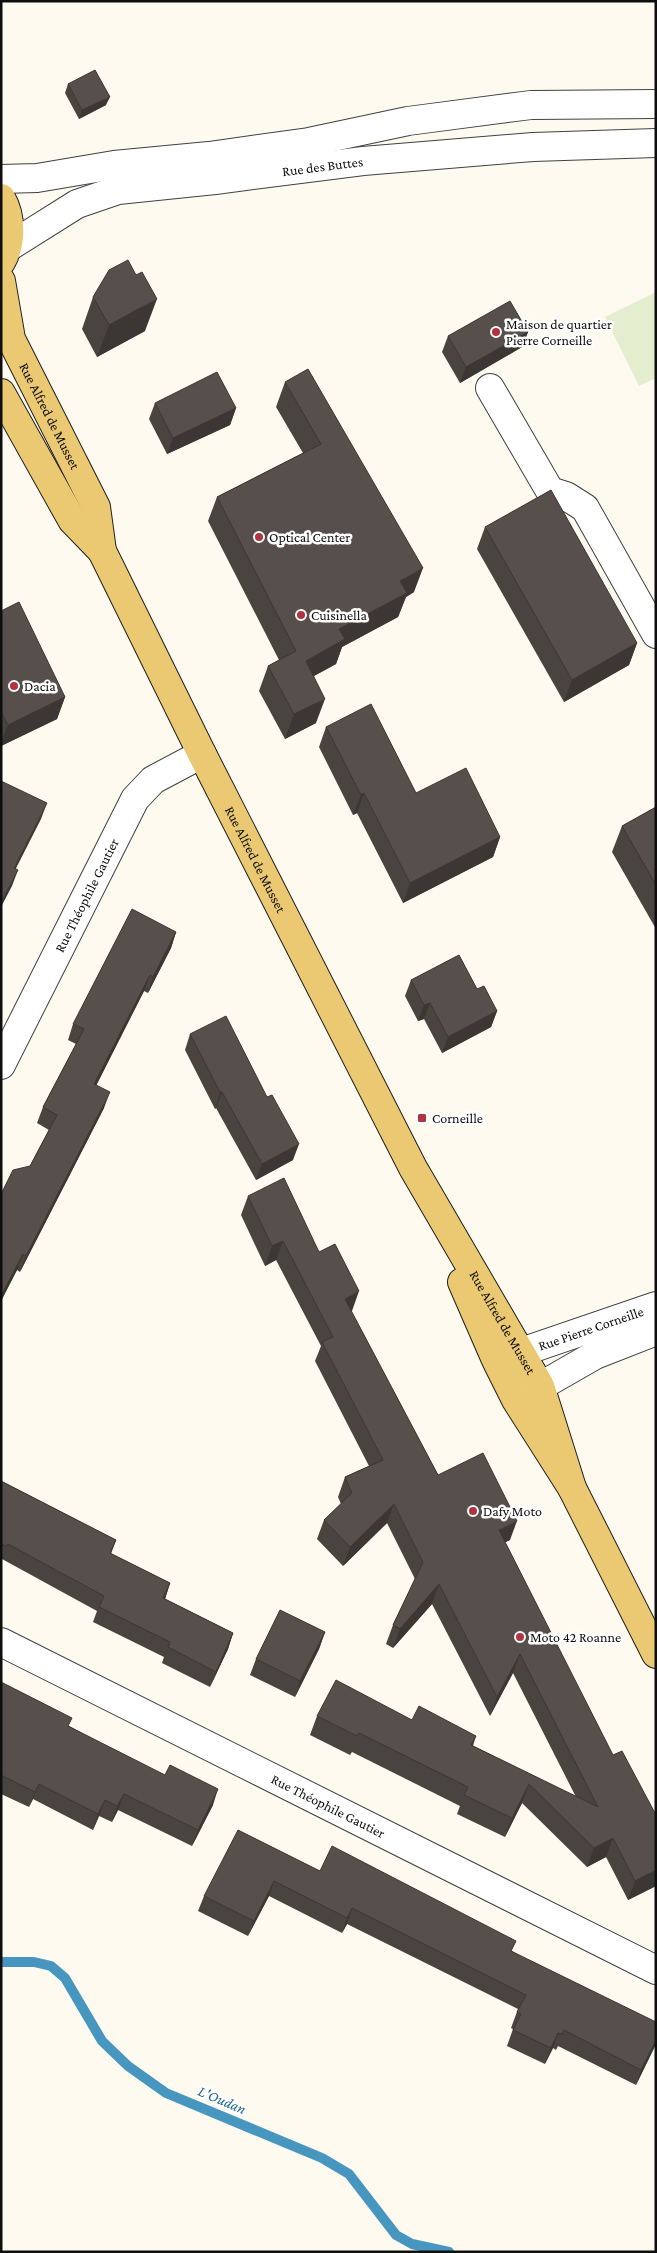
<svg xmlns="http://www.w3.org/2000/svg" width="657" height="2253" viewBox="0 0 657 2253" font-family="'Crimson Pro',serif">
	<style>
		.pitch { fill: #e4edce }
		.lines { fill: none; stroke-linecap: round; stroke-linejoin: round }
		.stream { stroke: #4796c0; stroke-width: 10 }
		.minor-casing { stroke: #414141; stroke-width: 30 }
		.major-casing { stroke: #1f1f1f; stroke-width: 30 }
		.minor { stroke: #fff; stroke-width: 28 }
		.major { stroke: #ebc972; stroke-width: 28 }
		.wall { fill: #4a4440 }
		.shaded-wall { fill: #3c3734 }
		.building { fill: #564f4b; stroke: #3c3734 }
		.poi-dot { fill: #b1333f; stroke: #fff; stroke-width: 2 }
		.labels { text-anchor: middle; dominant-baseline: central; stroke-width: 5; stroke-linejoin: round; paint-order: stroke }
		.street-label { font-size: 14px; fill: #0e0e0e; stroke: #fff }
		.poi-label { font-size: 14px; fill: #0e0e0e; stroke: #fff; text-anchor: start }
		.water-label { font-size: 15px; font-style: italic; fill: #236894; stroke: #fff }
	</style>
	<rect width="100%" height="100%" fill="#fefaf0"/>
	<path class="pitch" d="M656,292v86l-17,8 -34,-69z"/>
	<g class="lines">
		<path class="stream" d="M1,1962h33l17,4 14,12 37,63 26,25 38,27 156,65 27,16 47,61 16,9 37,8"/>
		<defs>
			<g id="minor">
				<path d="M1,179l36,-1 77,-13 95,-9 100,-14 99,-21 123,-16 125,-1"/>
				<path id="s1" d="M7,248l70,-44 41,-14 97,-10 148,-19 170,-14 123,-4"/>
				<path d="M490,388l60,103 16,5 19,12 71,126"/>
				<path id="s2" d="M1,1065l134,-266 18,-19 49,-26"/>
				<path id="s3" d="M498,1360l158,-54"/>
				<path d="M520,1398l75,-43 61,-24"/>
				<path id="s4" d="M1,1642l655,328"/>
			</g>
			<g id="major">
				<path d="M1,198c11,19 11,45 0,64"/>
				<path id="s5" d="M1,281l10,58 85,168 6,44 100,203 211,414 127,218 32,102"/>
				<path d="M1,393l71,127 30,31"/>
				<path d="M462,1282l34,78 20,40 56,88 84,166"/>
			</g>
		</defs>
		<use href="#minor" class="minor-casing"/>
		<use href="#major" class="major-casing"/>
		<use href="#minor" class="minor"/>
		<use href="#major" class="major"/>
	</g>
	<g class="wall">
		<path d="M68,84l38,21 -27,14 -14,-26z"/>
		<path d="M136,275l9,56 -48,26 -15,-28 11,-32z"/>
		<path d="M528,332l-6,15 -62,36 -18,-31 6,-16z"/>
		<path d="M285,382l129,210 -8,5 -8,20 -56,30 -6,17 -22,12 2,47 -31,16 -26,-48 9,-25 11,-6 -71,-139 9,-24 86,-44 -27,-46z"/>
		<path d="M155,403l81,5 -6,17 -63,29 -18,-35z"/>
		<path d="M485,527l152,116 -8,22 -65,37 -87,-153z"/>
		<path d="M1,611l64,86 -8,22 -56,27z"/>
		<path d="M326,727l90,66 84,44 -7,20 -90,46 -46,-90 -4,2 -34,-68z"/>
		<path d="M656,807v122l-44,-77 10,-26z"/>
		<path d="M176,932l-5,16 -23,45 -4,-2 -48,94 8,23 -84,164 -3,-2 -16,31v-107l29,-28 19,-36 -12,-7 6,-16 33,-63 -8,-4 5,-16z"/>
		<path d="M411,980l66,9 20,22 -6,16 -49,26 -18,-34 -6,2 -13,-25z"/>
		<path d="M190,1034l103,126 -37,20 -40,-72 -1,1 -30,-59z"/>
		<path d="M248,1196l71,56 33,59h-1l87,164 72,65 -5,2 151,344 -28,14 -22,-43 -19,10 -65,-64 -17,34 -48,-23 3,-8 -108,-54 -2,3 -40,-20 7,-19 95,4 64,16 -3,10 103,51 -63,-124 -23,43 -58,-112 -39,44 -7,-4 7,-19 22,-46 -28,-56 -44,43 -26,-27 7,-19 17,-16 -3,-7 7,-20 24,-11 -54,-105 6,-15 -45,-86 -11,6 -24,-51z"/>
		<path d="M1,1481l115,59 -5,14 59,29 -5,16 68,34 -5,16 -18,38 -48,-24 2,-6 -71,-35 4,-11 -95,-52 -1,2z"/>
		<path d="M325,1632l-6,17 -24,48 -45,-22 6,-16z"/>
		<path d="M1,1682l68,44 144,79 -21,41 -74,-36 -6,12 -13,-6 -6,14 -60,-31 -4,8 -28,-13z"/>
		<path d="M320,1871l192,80 144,93 -20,41 -78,-39 -2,4 -3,-2 -8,16 -38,-18 6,-17 -2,-1 7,-19 -171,-85 -5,9 -73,-37 -21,40 -50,-25 6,-15z"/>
	</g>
	<g class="shaded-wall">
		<path d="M110,97l-4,8 -27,14 3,-9z"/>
		<path d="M157,299l-12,32 -48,26 12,-32z"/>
		<path d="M528,332l-6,15 -62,36 6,-16z"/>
		<path d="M236,408l-6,17 -63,29 6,-16z"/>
		<path d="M423,568l-9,24 -8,5 -8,20 -56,30 -6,17 -39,21 9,-24 33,-32 61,-48z"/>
		<path d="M637,643l-8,22 -65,37 8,-22z"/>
		<path d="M65,697l-8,22 -56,27v-4l7,-17z"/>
		<path d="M325,699l-9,24 -31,16 9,-25z"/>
		<path d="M364,793l-7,20 -4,2 8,-20z"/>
		<path d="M47,803l-6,16 -33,65 6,-16z"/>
		<path d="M500,837l-7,20 -90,46 7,-20z"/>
		<path d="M18,870l-6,16 -11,21v-5z"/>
		<path d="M176,932l-5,16 -23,45 5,-16z"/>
		<path d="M150,975l-6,16 -55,109 5,-16z"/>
		<path d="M430,1003l-6,16 -6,2 6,-16z"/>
		<path d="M497,1011l-6,16 -49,26 6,-16z"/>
		<path d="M110,1092l-6,16 -84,164 6,-16z"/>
		<path d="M220,1092h2l-6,16 -1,1z"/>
		<path d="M299,1144l-6,16 -37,20 6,-16z"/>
		<path d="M283,1241l-7,19 -11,6 7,-20z"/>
		<path d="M23,1254l-6,16 -16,31v-5z"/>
		<path d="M359,1291l-7,20 -14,7 7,-19z"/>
		<path d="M394,1504l-7,19 -44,43 7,-19z"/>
		<path d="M517,1521l-7,19 -18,9 7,-19z"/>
		<path d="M170,1583l-5,16 -2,-1z"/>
		<path d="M439,1584l-7,20 -39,44 7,-19z"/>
		<path d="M325,1632l-6,17 -24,48 5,-16z"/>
		<path d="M233,1633l-5,16 -18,38 6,-15z"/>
		<path d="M520,1654l-7,19 -23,43 7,-19z"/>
		<path d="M39,1784l-6,15 -4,8 6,-15z"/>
		<path d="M529,1784l-7,19 -17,34 7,-19z"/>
		<path d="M218,1789l-5,16 -21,41 6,-16z"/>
		<path d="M124,1794l-6,16 -6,12 5,-16z"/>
		<path d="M105,1800l-6,16 -6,14 5,-16z"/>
		<path d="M613,1838l-7,19 -19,10 7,-19z"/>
		<path d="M656,1870v16l-28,14 7,-19z"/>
		<path d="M274,1881l-5,15 -21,40 6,-15z"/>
		<path d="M352,1908l-5,16 -5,9 5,-15z"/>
		<path d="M558,2033l-5,15 -8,16 6,-16z"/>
		<path d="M656,2040v4l-20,41 5,-15z"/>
	</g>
	<g class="building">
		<path d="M95,70l15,27 -28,13 -14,-26z"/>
		<path d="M128,260l8,15 6,-3 15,27 -48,26 -16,-28 16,-27z"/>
		<path d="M510,301l18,31 -62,35 -18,-31z"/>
		<path d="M308,369l115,199 -23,13 7,12 -68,36 6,10 -39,22 19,38 -31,15 -26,-48 28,-15 -79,-154 104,-53 -36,-62z"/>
		<path d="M217,372l19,36 -63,30 -18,-35z"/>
		<path d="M551,490l86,153 -65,37 -87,-153z"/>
		<path d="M19,602l46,95 -57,28 -7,-13v-101z"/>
		<path d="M371,704l45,89 50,-25 34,69 -90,46 -46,-90 -3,2 -35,-68z"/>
		<path d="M1,781l46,22 -33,65 4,2 -17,32z"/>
		<path d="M656,807v78l-34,-59z"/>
		<path d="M132,909l44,23 -23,45 -3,-2 -56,109 16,8 -84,164 -3,-2 -22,42v-102l12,-24 17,-4 27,-51 -14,-8 41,-78 -11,-5z"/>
		<path d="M459,955l18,34 7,-3 13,25 -49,26 -18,-34 -6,2 -13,-25z"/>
		<path d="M226,1016l41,81 5,-2 27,49 -37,20 -40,-72h-2l-30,-58z"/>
		<path d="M284,1178l35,74 16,-8 24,47 -14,8 93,176 45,-22 34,68 -18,9 114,225 9,-4 34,64v55l-21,11 -22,-43 -19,10 -65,-64 -17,34 -48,-23 4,-8 -109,-54 -2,3 -40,-20 19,-36 76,40 7,-14 57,30 -5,9 127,62 -78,-153 -23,43 -58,-113 -39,45 -7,-4 30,-63 -29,-58 -44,43 -26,-27 28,-27 -7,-16 38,-17 -61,-118 11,-5 -50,-96 -11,5 -24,-50z"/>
		<path d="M1,1481l115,59 -6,13 60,30 -7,15 70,35 -17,39 -48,-25 2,-5 -71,-35 5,-11 -96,-52 -2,2 -5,-2z"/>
		<path d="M280,1610l45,22 -25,49 -44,-22z"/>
		<path d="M1,1682l71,36 -4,8 97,49 5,-10 48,24 -20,41 -74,-36 -7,12 -12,-6 -7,14 -59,-30 -4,8 -34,-17z"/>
		<path d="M238,1830l82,41 12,-25 184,95 -5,10 145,71v18l-15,30 -77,-40 -2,4 -4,-1 -7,15 -38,-18 8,-16 -4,-2 9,-17 -174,-87 -5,10 -73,-37 -20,40 -50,-25z"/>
	</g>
	<g class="poi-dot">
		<circle cx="496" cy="332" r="5"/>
		<circle cx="259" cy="537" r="5"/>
		<circle cx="301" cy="615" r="5"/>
		<circle cx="14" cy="686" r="5"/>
		<rect x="417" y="1113" width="10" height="10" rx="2.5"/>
		<circle cx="473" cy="1511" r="5"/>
		<circle cx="520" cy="1637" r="5"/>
	</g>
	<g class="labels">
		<g class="street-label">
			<text stroke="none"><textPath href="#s1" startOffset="332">Rue des Buttes</textPath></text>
			<text stroke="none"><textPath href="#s5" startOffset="145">Rue Alfred de Musset</textPath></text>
			<text stroke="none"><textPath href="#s5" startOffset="636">Rue Alfred de Musset</textPath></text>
			<text stroke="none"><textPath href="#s2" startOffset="190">Rue Théophile Gautier</textPath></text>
			<text stroke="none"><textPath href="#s5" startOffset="1161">Rue Alfred de Musset</textPath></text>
			<text stroke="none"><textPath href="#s3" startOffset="98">Rue Pierre Corneille</textPath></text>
			<text stroke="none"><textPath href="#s4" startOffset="366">Rue Théophile Gautier</textPath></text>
		</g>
		<g class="poi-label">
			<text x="506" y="324">Maison de quartier<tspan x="506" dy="16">Pierre Corneille</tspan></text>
			<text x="269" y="537">Optical Center</text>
			<text x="311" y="615">Cuisinella</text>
			<text x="24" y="686">Dacia</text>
			<text x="432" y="1118">Corneille</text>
			<text x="483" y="1511">Dafy Moto</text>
			<text x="530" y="1637">Moto 42 Roanne</text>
		</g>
		<g class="water-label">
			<text transform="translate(222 2100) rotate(23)">L'Oudan</text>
		</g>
	</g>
	<rect width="657" height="2253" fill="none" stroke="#0e0e0e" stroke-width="5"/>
</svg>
